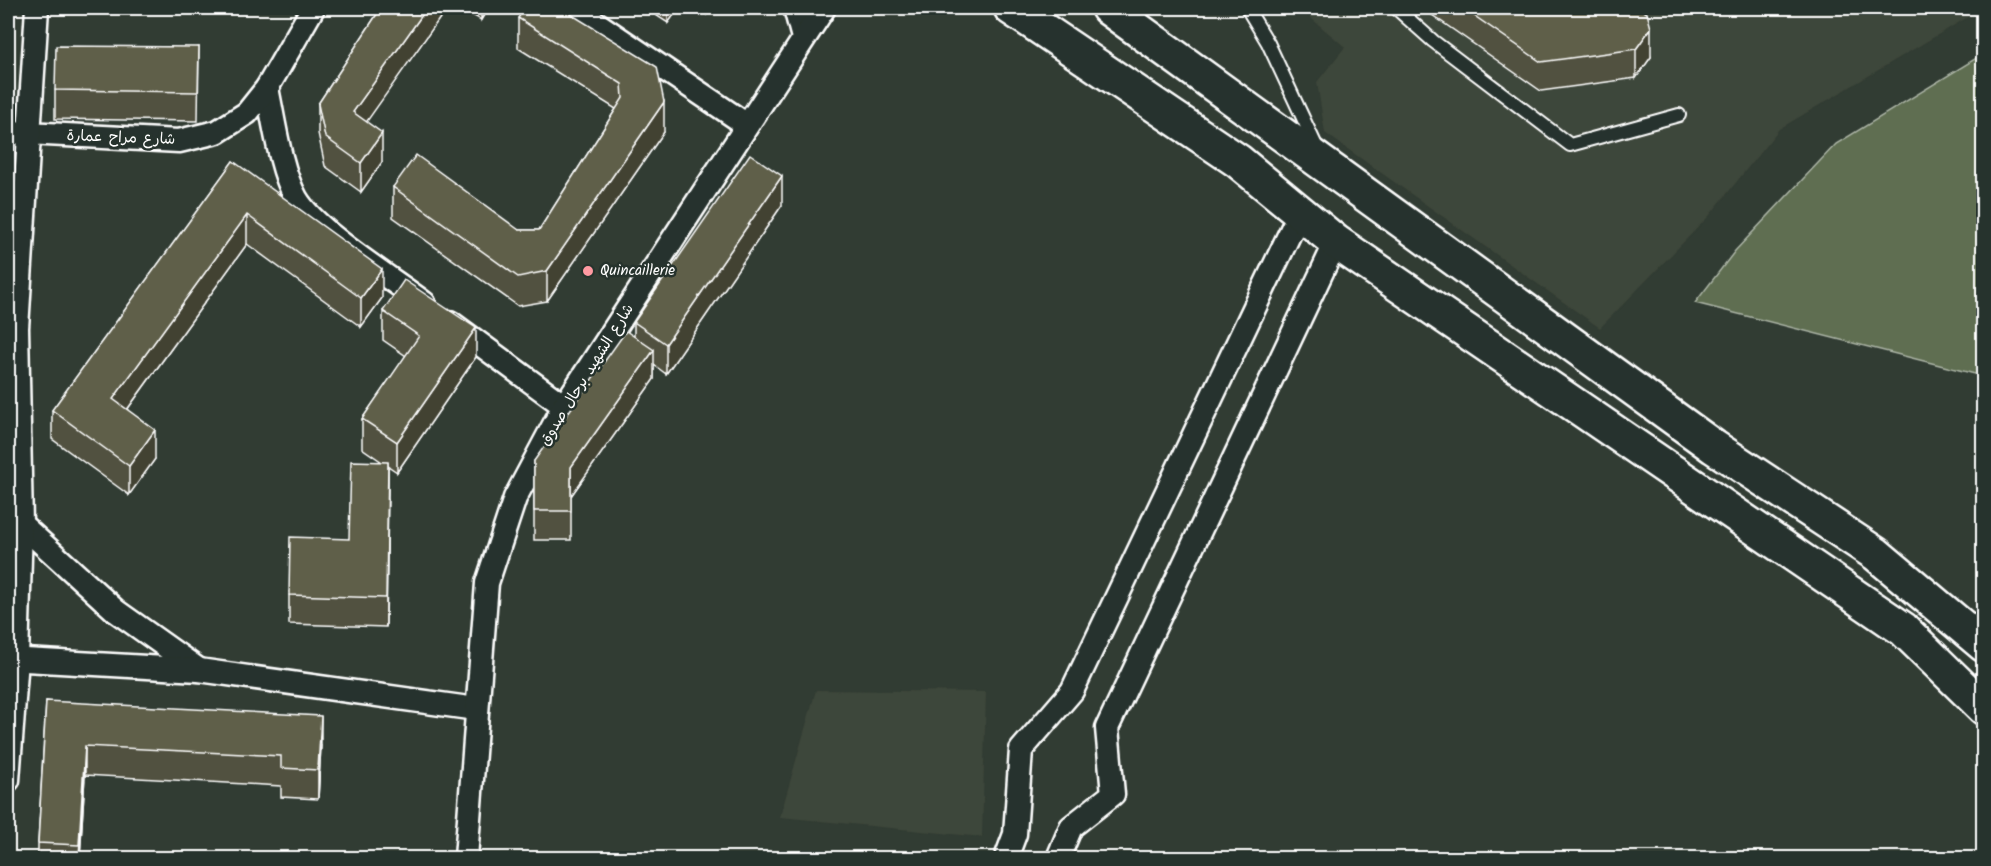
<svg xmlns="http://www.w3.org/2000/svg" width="1991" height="866" viewBox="0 0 1991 866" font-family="Kalam,'Playpen Sans Arabic',sans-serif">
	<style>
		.built { fill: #3e463a }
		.green { fill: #5e6e51; stroke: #aeb6a8; stroke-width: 1.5 }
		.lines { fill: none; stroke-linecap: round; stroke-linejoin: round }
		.lane-casing { stroke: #fff; stroke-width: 16 }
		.street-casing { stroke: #fff; stroke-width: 27 }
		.primary-casing { stroke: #fff; stroke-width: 38 }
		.lane { stroke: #26332d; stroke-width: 12 }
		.street { stroke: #26332d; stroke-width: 22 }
		.primary { stroke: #26332d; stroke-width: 33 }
		.wall { fill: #51513f; stroke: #fff; stroke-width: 1.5 }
		.shaded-wall { fill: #424233; stroke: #fff; stroke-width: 1.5 }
		.building { fill: #5e5e49; stroke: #fff; stroke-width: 1.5 }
		.poi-dot { fill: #ff9aa2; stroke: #26332d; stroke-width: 2 }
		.labels { text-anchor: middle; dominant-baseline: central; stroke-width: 5; stroke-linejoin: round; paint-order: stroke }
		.street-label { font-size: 15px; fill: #fff; stroke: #26332d }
		.poi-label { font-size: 15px; fill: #fff; stroke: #26332d; text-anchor: start }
	</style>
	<rect width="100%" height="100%" fill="#313c33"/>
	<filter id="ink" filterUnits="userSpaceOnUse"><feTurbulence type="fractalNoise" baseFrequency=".0167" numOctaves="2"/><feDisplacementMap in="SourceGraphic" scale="12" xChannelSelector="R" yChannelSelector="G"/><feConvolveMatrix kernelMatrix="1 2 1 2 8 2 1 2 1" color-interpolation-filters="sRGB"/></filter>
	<g filter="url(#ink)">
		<g class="built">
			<path d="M1299,8h684l-204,121 -70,87 -109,112 -275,-195 -8,-51 28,-35z"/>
			<path d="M816,690l170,2 -4,145 -202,-20z"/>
		</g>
		<path class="green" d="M1983,54v322l-288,-73 40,-52 101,-107z"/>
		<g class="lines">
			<defs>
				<g id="lane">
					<path d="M1247,8l21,35 49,105"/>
					<path d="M1396,8l37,33 137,104 109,-30"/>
				</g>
				<g id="street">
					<path d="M574,8l173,117"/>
					<path d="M795,8l8,30"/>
					<path d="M267,88c7,33 13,81 29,110 19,33 95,80 128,105"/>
					<path d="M8,132l171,9 38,-9 30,-19 20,-25 46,-80"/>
					<path d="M450,322l114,84"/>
					<path d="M21,524l95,87 83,59"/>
					<path d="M8,659l191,11 277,39"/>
					<path d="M8,780l9,-121 4,-135 -4,-196 20,-320"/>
					<path d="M466,858l21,-275 28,-85 49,-92 260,-398"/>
					<path d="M1006,858l9,-24 6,-84 51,-59 228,-479"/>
					<path d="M1058,858l13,-31 42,-33 -6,-66 229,-486"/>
				</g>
				<g id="primary">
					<path d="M1011,8l227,153 98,81 567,387 81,79"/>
					<path d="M1108,8l606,439 162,107 108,91"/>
				</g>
			</defs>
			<use href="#lane" class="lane-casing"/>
			<use href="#street" class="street-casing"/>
			<use href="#primary" class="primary-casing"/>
			<use href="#lane" class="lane"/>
			<use href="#street" class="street"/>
			<use href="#primary" class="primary"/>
		</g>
		<g class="wall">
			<path d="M381,8h66l-81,113 16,41 -21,30 -36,-26 -7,-33v-29z"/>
			<path d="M460,8h28l-7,12z"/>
			<path d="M561,8l103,124 -117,169 -29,5 -125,-89v-30l126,43h20l77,-121 -98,-61v-30z"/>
			<path d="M645,8h34l-11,15z"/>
			<path d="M698,8h13l-4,6z"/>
			<path d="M1422,8h217l12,49 -15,21 -95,13z"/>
			<path d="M199,47l-1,74 -143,-2v-29z"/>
			<path d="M233,161l149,137 -21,29 -114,-83 -120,166 28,49 -26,36 -77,-56v-29z"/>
			<path d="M782,205l-116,169 -12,-9v14l-83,117v44h-37v-79l100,-125v-14z"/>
			<path d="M383,311l93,46 -79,115 -9,-6 -2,161 -97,-3v-29l60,-56 33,-77 -20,-14v-29l44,-63 -23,-16z"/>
			<path d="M46,701l275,44 -3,54 -37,-2v-11l-196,-11 -5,83h-42v-15z"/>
		</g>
		<g class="shaded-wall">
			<path d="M427,8h20l-94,133v-29z"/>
			<path d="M481,8h7l-7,12z"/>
			<path d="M668,8h11l-11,15z"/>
			<path d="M707,8h4l-4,6z"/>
			<path d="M1651,28v29l-15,21v-29z"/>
			<path d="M664,102v30l-117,169v-30z"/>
			<path d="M382,133v29l-21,30v-29z"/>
			<path d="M782,176v29l-116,169v-30z"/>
			<path d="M247,215v29l-134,185v-30z"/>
			<path d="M382,269v29l-21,29v-29z"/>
			<path d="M476,328v29l-79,115v-30z"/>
			<path d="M654,350v29l-83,117v-29z"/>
			<path d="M155,430v29l-26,36v-29z"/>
			<path d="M388,462v29l-2,136v-29z"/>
			<path d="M321,716v29l-3,54v-29z"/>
			<path d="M85,746v29l-5,83h-1z"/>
		</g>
		<g class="building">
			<path d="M381,8h46l-74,104 29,21 -21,30 -36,-26 -7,-33z"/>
			<path d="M525,8h36l96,59 7,35 -117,169 -29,6 -125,-90 23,-32 103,75h20l84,-132 -1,-14 -104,-66z"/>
			<path d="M1463,8h176l8,5 4,15 -15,21 -95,13z"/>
			<path d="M56,46l143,1 -1,45 -143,-2z"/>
			<path d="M750,154l32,22 -116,168 -32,-22z"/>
			<path d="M233,161l149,108 -21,29 -114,-83 -134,184 42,31 -26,36 -77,-56z"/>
			<path d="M404,280l72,48 -79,114 -35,-23 57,-83 -36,-25z"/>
			<path d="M626,331l28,19 -83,117v44h-37v-50z"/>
			<path d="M351,461l37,1 -2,136 -97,-3 1,-58 59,2z"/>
			<path d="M46,701l275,15 -3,54 -37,-2v-12l-196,-10 -6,99 -41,-2z"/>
		</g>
	</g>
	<circle class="poi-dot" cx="588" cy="271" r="6"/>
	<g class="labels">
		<g class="street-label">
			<text transform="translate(121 138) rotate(2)">شارع مراح عمارة</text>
			<text transform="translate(587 375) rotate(-58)">شارع الشهيد برحال صدوق</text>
		</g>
		<g class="poi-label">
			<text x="600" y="271">Quincaillerie</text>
		</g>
	</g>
	<rect width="1991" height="866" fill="none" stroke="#26332d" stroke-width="30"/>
	<rect x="15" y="15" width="1961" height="836" fill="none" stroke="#fff" stroke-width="2" filter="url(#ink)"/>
</svg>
